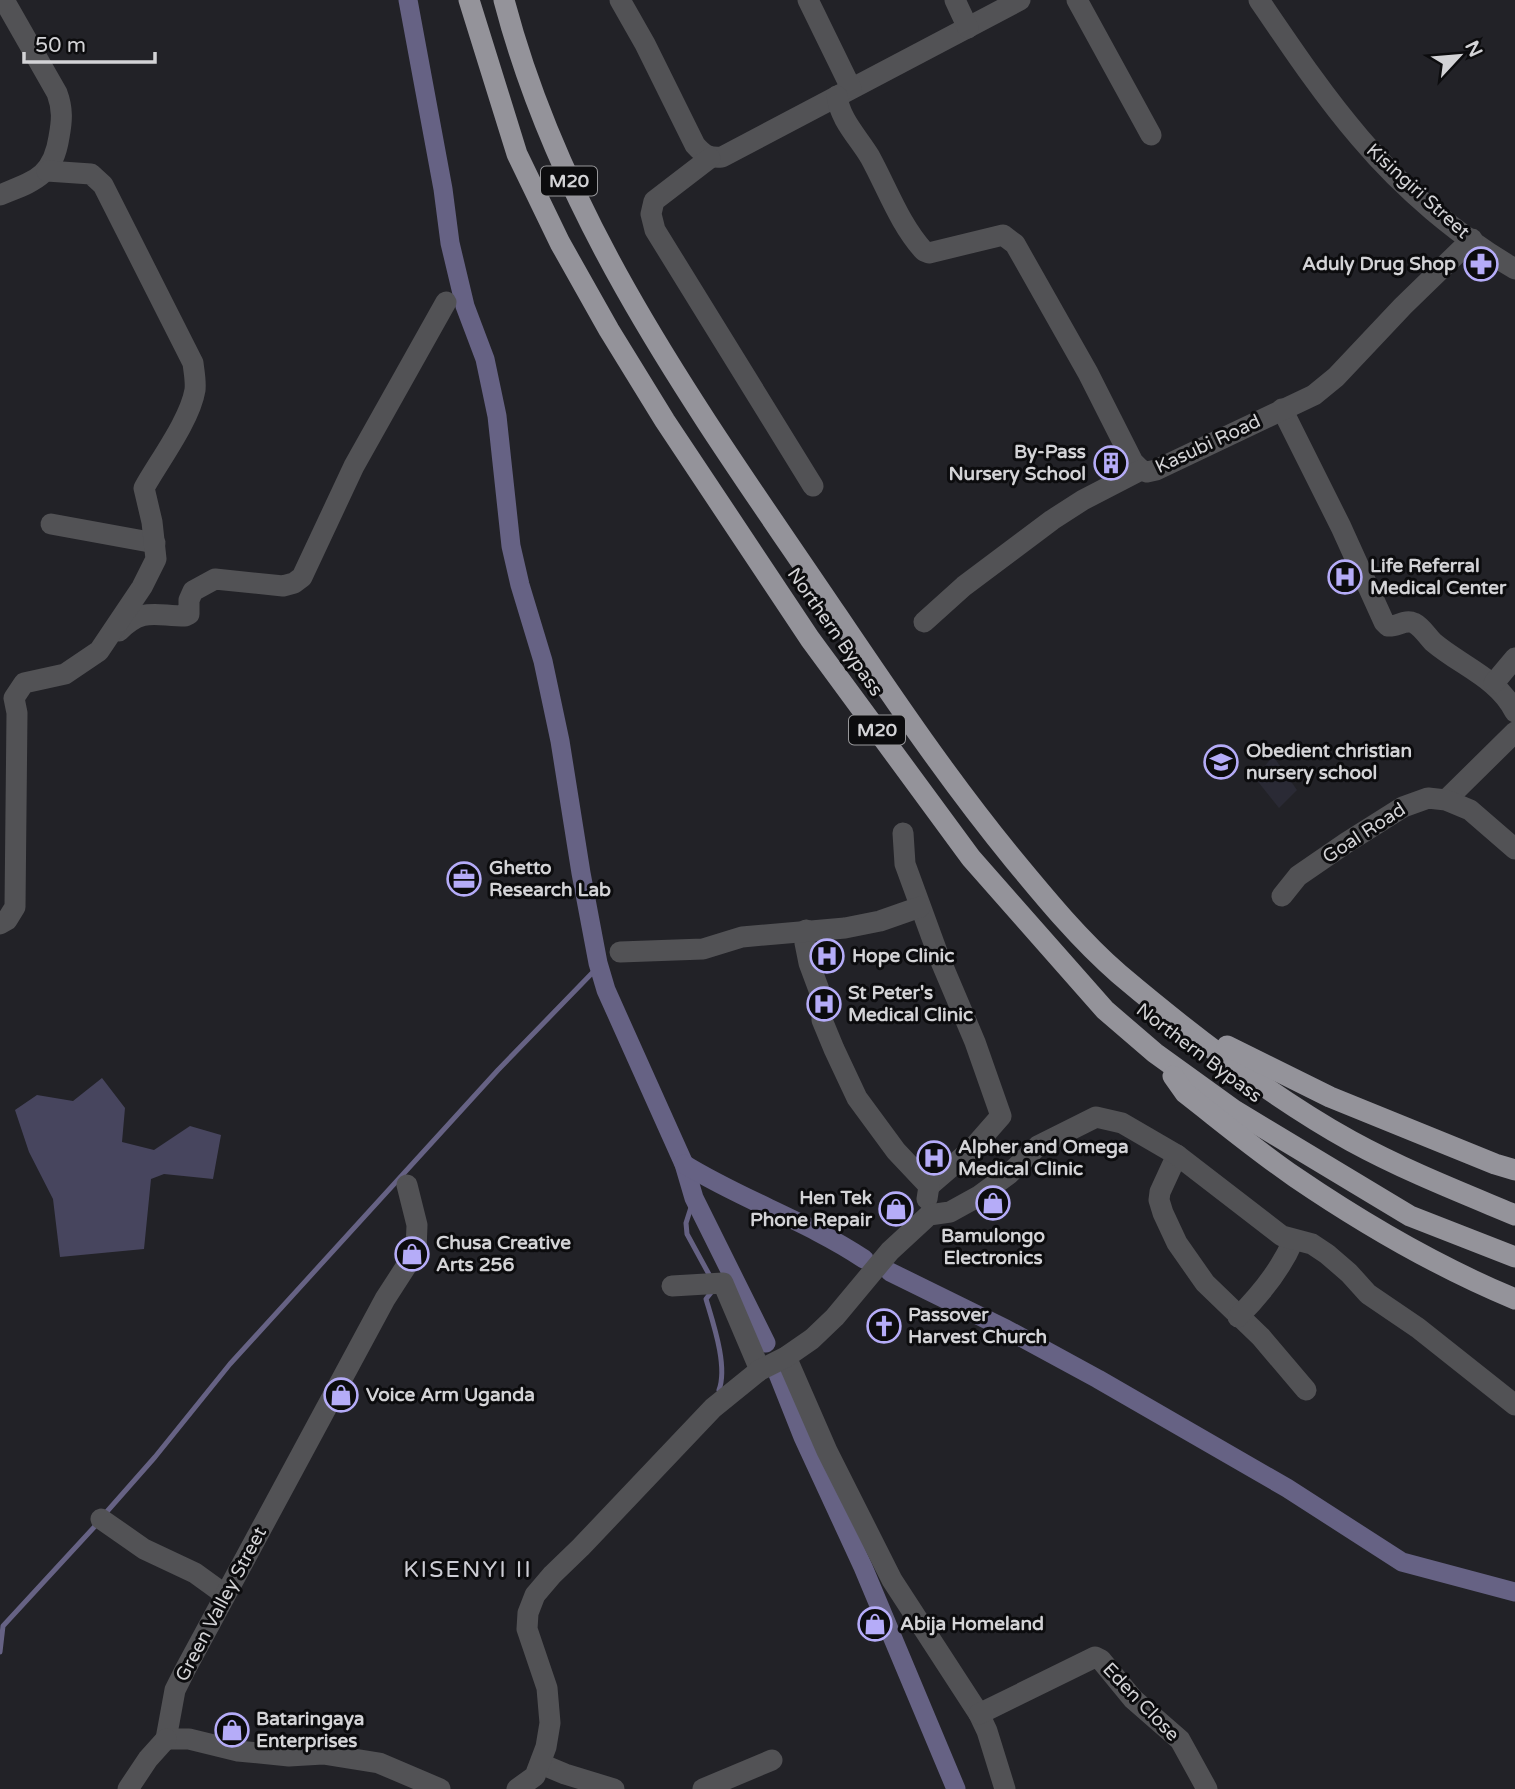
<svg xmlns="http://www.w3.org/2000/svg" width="1515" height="1789" viewBox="0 0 1515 1789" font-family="'Varela Round',sans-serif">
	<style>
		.built { fill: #2a2a35 }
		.green { fill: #47455e }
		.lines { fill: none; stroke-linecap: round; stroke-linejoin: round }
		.stream { stroke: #666284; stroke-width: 5 }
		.canal { stroke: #666284; stroke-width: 19 }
		.street { stroke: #525255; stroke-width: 21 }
		.highway { stroke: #94939a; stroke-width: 21 }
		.labels { text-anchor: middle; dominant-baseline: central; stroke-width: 6; stroke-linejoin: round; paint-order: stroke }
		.shield { fill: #0c0c0e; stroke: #97979a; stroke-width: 2 }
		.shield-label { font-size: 18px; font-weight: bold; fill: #d3d3d6 }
		.street-label { font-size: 19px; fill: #d3d3d6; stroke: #0c0c0e }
		.poi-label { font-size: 19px; font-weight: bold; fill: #d3d3d6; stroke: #0c0c0e; text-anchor: start }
		.quarter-label { font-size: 23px; letter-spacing: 2px; fill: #ccccd3; stroke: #0c0c0e }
	</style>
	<rect width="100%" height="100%" fill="#222227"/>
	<path class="built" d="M1273,756l24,34 -18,18 -24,-30z"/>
	<path class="green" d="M102,1078l23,30 -3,34 32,8 36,-24 31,9 -8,44 -49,-5 -13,5 -7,70 -84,8 -7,-58 -24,-47 -14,-42 22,-15 36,6z"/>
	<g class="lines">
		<g class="stream">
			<path d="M694,1198l-8,25 1,11 24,44"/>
			<path d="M713,1290l-7,9c7,24 22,67 13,91"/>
			<path d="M103,1516l52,-59 75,-93 268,-294 99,-102 1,-5"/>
			<path d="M0,1652l3,-26 94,-102"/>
		</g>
		<g class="canal">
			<path d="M408,0l35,189 7,54 15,63 20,53 12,57 14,130 9,39 23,76 17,80 21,132 17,90 8,27 78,174 10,34 72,145"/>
			<path d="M684,1164c58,36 123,57 180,95"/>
			<path d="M890,1272l116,57 92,50 189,109 115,74 113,30"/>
			<path d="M776,1369l27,68 60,130 93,222"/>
		</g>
		<g class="street">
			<path d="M620,0l25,44 50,101c9,10 13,13 27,12l298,-157"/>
			<path d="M808,0l43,88"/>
			<path d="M955,0l13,28"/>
			<path d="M1077,0l74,135"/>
			<path d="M1259,0c32,47 64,95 101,138 43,51 98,98 155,131"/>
			<path d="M837,96c3,24 21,41 33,61 17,31 30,68 54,94l5,2 74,-18 12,9 73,129 45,89 8,8"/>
			<path d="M710,158l-56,43 -3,13 4,16 158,256"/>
			<path d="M0,195c34,-14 53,-18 59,-58 3,-16 4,-28 -2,-44l-53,-93"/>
			<path d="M1282,409l59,118 43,95 4,4c9,1 17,-7 26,-3 8,4 13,13 19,19 28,24 65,36 82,70"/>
			<path d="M51,524l104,19"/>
			<path d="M924,622l40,-36 88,-66 31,-20 58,-30 6,2 9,-2 158,-75 22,-18 67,-71 69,-67"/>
			<path d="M119,631c24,-24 36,-15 66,-15l4,-2v-14l4,-9 22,-12 68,7 11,-3 8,-6 52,-111 92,-164"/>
			<path d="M1494,683l21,-25"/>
			<path d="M1446,800l69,-68"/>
			<path d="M903,833l2,31 34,93 36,85 26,74 -28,32 -44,38"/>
			<path d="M1282,896l16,-20 48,-33 57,-36 25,-9 18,2 24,10 45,39"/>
			<path d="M0,924l7,-4 8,-13 2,-194 -3,-15 10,-15 41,-9 34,-23 43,-64 14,-28 -4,-37 -8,-34c15,-27 46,-68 51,-98 1,-9 -1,-18 -2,-27l-90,-178 -12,-11 -44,-3"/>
			<path d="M806,930l-1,13 4,20 13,35v22l12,29 23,49 39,53 33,35 -2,13"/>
			<path d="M620,952l83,-3 39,-12 103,-9 35,-7 40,-14"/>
			<path d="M1177,1155l-17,37 -1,8 4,13 14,30 28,40 56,54 45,53"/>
			<path d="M672,1286l51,-3 37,87"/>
			<path d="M1238,1317c22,-22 43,-48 55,-76"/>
			<path d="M786,1357l41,94 65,129 87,134 8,17 18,58"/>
			<path d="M101,1519l43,30 51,24 29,21"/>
			<path d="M979,1714l116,-57 6,3 32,39 47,41 27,49"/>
			<path d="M166,1739l9,-49 10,-20 200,-371 31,-48 1,-26 -10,-40"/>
			<path d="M166,1739h23l49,12 51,5 34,-2 56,9 61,26"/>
			<path d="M541,1764l24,10 49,15"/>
			<path d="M128,1789l20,-30 18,-20"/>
			<path d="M517,1789l18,-13 11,-29 4,-24 -3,-35 -20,-59 1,-16 7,-18 17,-20 29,-28 132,-139 47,-38 26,-13 26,-18 23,-22 55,-66 39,-36 21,-3 29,-16 30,-22 29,-28 58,-29 26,6 55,32 105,81 30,8 15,10 22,19 19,21 50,34 97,77"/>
			<path d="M703,1789l69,-29"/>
		</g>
		<g class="highway">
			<path d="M469,0l48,154 43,89 49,87 56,91 145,218 161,219 134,152 50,43 79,57 176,106 105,41"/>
			<path d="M504,0c60,230 202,421 333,615 56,83 113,167 177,245 33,40 66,80 105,114 71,60 151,122 232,167 53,29 109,51 164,74"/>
			<path d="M1227,1046l103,51 165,67 20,6"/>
			<path d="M1173,1076l12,17c36,28 72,58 110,84 69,47 143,90 220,122"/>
		</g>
	</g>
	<defs>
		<symbol id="pharmacy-ring" viewBox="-11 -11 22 22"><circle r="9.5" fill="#0c0c0e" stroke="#b5acf8" stroke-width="1.5"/><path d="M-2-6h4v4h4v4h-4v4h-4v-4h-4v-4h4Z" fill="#b5acf8"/></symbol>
		<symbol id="building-ring" viewBox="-11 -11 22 22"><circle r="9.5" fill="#0c0c0e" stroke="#b5acf8" stroke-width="1.5"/><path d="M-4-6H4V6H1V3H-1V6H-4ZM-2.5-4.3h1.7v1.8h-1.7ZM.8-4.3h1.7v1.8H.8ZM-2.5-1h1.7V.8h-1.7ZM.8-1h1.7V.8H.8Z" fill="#b5acf8"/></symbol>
		<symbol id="hospital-ring" viewBox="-11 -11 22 22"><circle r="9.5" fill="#0c0c0e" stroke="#b5acf8" stroke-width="1.5"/><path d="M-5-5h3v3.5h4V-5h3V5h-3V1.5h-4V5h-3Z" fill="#b5acf8"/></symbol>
		<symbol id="school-ring" viewBox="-11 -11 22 22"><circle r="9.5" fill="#0c0c0e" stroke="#b5acf8" stroke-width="1.5"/><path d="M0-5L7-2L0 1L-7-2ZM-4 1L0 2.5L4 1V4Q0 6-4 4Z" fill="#b5acf8"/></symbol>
		<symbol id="office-ring" viewBox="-11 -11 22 22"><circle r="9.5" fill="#0c0c0e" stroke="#b5acf8" stroke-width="1.5"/><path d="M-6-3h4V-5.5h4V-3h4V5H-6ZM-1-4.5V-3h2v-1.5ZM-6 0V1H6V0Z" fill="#b5acf8"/></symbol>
		<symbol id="shop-ring" viewBox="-11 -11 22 22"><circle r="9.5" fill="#0c0c0e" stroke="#b5acf8" stroke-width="1.5"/><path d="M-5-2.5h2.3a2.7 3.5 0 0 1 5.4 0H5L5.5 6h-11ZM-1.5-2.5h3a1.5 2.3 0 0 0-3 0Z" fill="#b5acf8"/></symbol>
		<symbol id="church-ring" viewBox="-11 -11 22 22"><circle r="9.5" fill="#0c0c0e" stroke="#b5acf8" stroke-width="1.5"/><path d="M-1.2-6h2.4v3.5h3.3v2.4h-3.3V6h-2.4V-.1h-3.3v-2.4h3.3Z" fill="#b5acf8"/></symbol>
	</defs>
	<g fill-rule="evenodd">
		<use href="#pharmacy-ring" x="1462" y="245" width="38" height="38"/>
		<use href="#building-ring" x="1092" y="444" width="38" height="38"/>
		<use href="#hospital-ring" x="1326" y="558" width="38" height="38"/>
		<use href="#school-ring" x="1202" y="743" width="38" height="38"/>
		<use href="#office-ring" x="445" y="860" width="38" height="38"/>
		<use href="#hospital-ring" x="808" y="937" width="38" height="38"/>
		<use href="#hospital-ring" x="805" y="985" width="38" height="38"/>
		<use href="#hospital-ring" x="915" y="1139" width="38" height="38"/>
		<use href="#shop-ring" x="974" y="1184" width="38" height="38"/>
		<use href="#shop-ring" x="877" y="1190" width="38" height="38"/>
		<use href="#shop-ring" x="393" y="1235" width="38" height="38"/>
		<use href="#church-ring" x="865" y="1307" width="38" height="38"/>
		<use href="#shop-ring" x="322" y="1376" width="38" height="38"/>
		<use href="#shop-ring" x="856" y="1605" width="38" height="38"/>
		<use href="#shop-ring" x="213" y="1711" width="38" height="38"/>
	</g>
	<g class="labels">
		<g class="shield">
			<rect x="541" y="166.5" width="56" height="29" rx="5"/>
			<rect x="849" y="715.5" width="56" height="29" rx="5"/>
		</g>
		<g class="shield-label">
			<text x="569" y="181">M20</text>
			<text x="877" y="730">M20</text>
		</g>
		<g class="street-label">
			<text transform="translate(1418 191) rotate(42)">Kisingiri Street</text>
			<text transform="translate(1208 444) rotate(-25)">Kasubi Road</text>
			<text transform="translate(835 632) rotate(55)">Northern Bypass</text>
			<text transform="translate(1364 833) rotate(-33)">Goal Road</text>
			<text transform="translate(1199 1053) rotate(37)">Northern Bypass</text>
			<text transform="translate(221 1604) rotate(-62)">Green Valley Street</text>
			<text transform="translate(1141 1702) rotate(46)">Eden Close</text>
		</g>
		<g class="poi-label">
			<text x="1456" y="264" text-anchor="end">Aduly Drug Shop</text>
			<text x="1086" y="452" text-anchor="end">By-Pass<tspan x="1086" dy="22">Nursery School</tspan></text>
			<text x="1370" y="566">Life Referral<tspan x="1370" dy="22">Medical Center</tspan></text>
			<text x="1246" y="751">Obedient christian<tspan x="1246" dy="22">nursery school</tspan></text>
			<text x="489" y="868">Ghetto<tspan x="489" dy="22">Research Lab</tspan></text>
			<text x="852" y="956">Hope Clinic</text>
			<text x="848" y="993">St Peter's<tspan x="848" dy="22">Medical Clinic</tspan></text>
			<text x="958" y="1147">Alpher and Omega<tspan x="958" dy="22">Medical Clinic</tspan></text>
			<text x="872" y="1198" text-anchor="end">Hen Tek<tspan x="872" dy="22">Phone Repair</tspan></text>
			<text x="993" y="1236" text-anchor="middle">Bamulongo<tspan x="993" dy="22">Electronics</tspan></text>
			<text x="436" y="1243">Chusa Creative<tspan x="436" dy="22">Arts 256</tspan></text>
			<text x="908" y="1315">Passover<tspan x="908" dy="22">Harvest Church</tspan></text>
			<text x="366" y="1395">Voice Arm Uganda</text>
			<text x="900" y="1624">Abija Homeland</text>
			<text x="256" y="1719">Bataringaya<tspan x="256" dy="22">Enterprises</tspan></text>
		</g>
		<g class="quarter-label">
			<text x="468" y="1570">KISENYI II</text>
		</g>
	</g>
	<g transform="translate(1459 56) rotate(64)" stroke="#0c0c0e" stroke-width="5" paint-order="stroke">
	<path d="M0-5L12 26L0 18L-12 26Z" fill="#d3d3d6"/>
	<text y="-10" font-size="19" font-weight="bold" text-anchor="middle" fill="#d3d3d6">N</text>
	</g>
	<path d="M24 52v10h131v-10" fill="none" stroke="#d3d3d6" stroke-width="3.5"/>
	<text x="35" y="52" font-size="21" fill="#d3d3d6" stroke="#0c0c0e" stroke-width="5" paint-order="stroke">50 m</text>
</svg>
